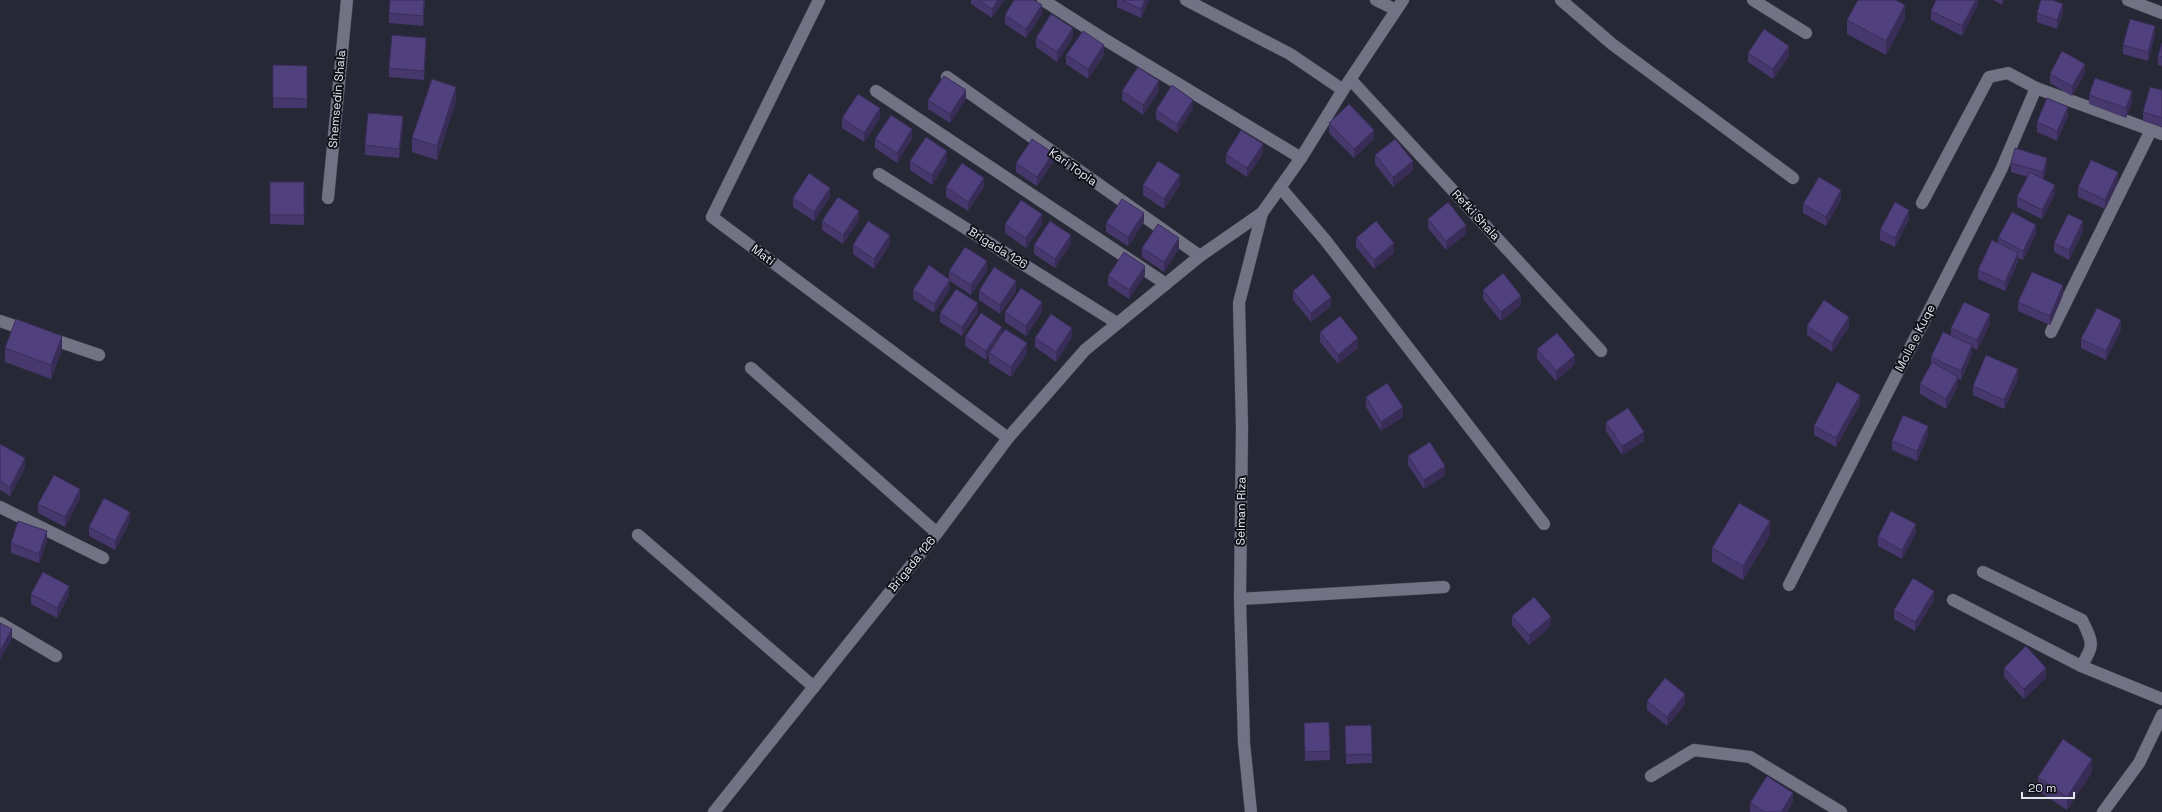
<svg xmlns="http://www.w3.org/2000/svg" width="2162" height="812" viewBox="0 0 2162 812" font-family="'Space Grotesk',sans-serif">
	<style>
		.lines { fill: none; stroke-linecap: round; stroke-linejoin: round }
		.minor-casing { stroke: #424350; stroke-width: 13 }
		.minor { stroke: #717385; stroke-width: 12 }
		.wall { fill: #46376c }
		.shaded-wall { fill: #392d58 }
		.building { fill: #51407e; stroke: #392d58 }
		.labels { text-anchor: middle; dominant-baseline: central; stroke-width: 4; stroke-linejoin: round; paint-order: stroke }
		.street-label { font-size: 12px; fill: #e4e6ef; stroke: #101118 }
	</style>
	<rect width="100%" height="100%" fill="#262836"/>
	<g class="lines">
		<defs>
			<g id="minor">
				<path d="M819,0l-107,217 296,221"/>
				<path d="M1043,0l61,39 197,119"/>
				<path d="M1186,0l104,54 53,36"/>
				<path d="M1376,0l20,10"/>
				<path d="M1561,0l51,44 181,134"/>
				<path d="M1753,0l53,33"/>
				<path d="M2128,0l34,13"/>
				<path d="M947,77l253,179"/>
				<path d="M1351,80l250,271"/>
				<path d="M876,91l290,193"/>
				<path d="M879,174l238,149"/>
				<path d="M1280,187l46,54 218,283"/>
				<path d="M328,198l19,-198"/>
				<path d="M1922,203l67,-126 19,-4 28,15 126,46"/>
				<path d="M0,321l29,10"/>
				<path d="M2051,332l100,-202"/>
				<path d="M46,337l53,18"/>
				<path d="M751,368l186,165"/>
				<path d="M0,507l103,51"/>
				<path d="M638,535l176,152"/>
				<path d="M1983,572l99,48c11,23 13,25 -1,46"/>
				<path d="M1789,585l212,-415 35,-82"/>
				<path d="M1240,599l204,-12"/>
				<path d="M1953,600l128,66 81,33"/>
				<path d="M0,623l56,33"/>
				<path d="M1651,776l43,-26 56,7 91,55"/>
				<path d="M714,812l223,-279 71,-95 77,-88 115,-94 62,-43 39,-55 42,-68 60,-90"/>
				<path d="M1251,812l-7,-69 -4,-144 2,-171 -3,-125 23,-90"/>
				<path d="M2103,812l36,-49 23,-48"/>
			</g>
		</defs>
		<use href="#minor" class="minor-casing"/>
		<use href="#minor" class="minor"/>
	</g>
	<g class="wall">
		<path d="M425,0l-2,26 -34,-3v-10z"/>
		<path d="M971,0h33l-12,18 -21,-14z"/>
		<path d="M1117,0h32l-8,18 -24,-11z"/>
		<path d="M1978,0v4l-16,32 -31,-16v-9z"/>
		<path d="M1993,0h11l-2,5z"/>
		<path d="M2037,13h26l-6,16 -20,-7z"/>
		<path d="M1042,14l-16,24 -21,-14v-9z"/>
		<path d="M1905,19l-19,36 -39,-21v-14z"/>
		<path d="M2155,35l-7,26 -25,-7v-9z"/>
		<path d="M1073,37l-16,25 -21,-15v-9z"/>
		<path d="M2162,43v23l-4,-1v-9z"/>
		<path d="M426,47l-2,33 -35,-3v-9z"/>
		<path d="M1748,53l41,3 -16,23 -25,-17z"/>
		<path d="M1066,55h38l-16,24 -22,-15z"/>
		<path d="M273,65l34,1v42h-34z"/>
		<path d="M2085,73l-13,23 -22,-13v-9z"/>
		<path d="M2162,90v37l-19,-6v-9z"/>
		<path d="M1122,91h37l-16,24 -21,-15z"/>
		<path d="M2089,95l43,6 -6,17 -37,-14z"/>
		<path d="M966,99l-16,24 -22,-14v-9z"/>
		<path d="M456,101l-19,59 -25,-8v-14z"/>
		<path d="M1193,109l-16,24 -21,-14v-9z"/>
		<path d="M2068,116l-11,25 -20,-9v-10z"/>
		<path d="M842,118h38l-16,24 -22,-14z"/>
		<path d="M1329,123l45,16 -20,19 -25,-25z"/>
		<path d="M403,125l-4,33 -34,-3v-10z"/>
		<path d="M912,138l-15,25 -22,-15v-9z"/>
		<path d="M1263,153l-16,24 -21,-14v-9z"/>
		<path d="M1375,155l38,15 -20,17 -18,-23z"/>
		<path d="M910,161h37l-15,24 -22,-15z"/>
		<path d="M1053,162l-16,24 -21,-14v-9z"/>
		<path d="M2011,163l36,4 -4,12 12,15 -13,25 -25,-12v-10l11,-20 -17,-5z"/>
		<path d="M270,182h34v43l-34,-1z"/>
		<path d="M2118,182l-13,27 -27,-12v-10z"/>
		<path d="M1143,185h37l-16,24 -21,-14z"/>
		<path d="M946,187h38l-16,24 -22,-14z"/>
		<path d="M830,197l-16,24 -21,-14v-9z"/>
		<path d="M1841,199l-15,27 -23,-13v-9z"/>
		<path d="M1428,219l38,15 -20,16 -18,-22z"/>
		<path d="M1909,219l-14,28 -15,-7v-10z"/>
		<path d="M859,220l-16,24 -21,-14v-9z"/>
		<path d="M1144,222l-16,24 -22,-14v-9z"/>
		<path d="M1005,224h37l-16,24 -21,-15z"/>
		<path d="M2083,231l-14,29 -15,-8v-9z"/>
		<path d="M2036,234l-13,26 -5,-2v4l-13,29 -27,-12v-9l20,-27v-5z"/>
		<path d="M1356,238l38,15 -20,16 -18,-22z"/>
		<path d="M890,244l-16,25 -21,-15v-9z"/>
		<path d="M1071,244l-16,24 -21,-14v-9z"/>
		<path d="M1142,248h37l-15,24 -22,-15z"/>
		<path d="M949,271h38l-16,24 -21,-14v8l-16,24 -21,-14v-9l36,-11z"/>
		<path d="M1145,275l-16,24 -21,-14v-9z"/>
		<path d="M1483,290l38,15 -20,16 -18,-22z"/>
		<path d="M979,291h37l-16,23 -21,-14z"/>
		<path d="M1293,291l38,15 -20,16 -18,-22z"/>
		<path d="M2063,295l-13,30 -32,-14v-9z"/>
		<path d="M978,312l-16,24 -22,-14v-9z"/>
		<path d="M1005,312h37l-16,24 -21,-14z"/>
		<path d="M1990,324l-13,26 -5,-3v7l-11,26 -3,-1v7l-12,23 -26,-15v-10l11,-20v-7l20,-22v-7z"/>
		<path d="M1807,326l42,1 -17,25 -25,-17z"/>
		<path d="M2121,329l-15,31 -25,-12v-9z"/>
		<path d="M1320,332l38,16 -20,16 -18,-22z"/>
		<path d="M1002,334l25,19 -16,24 -22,-14v-7l-3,4 -21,-14v-9z"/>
		<path d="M1072,337l-16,25 -21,-15v-9z"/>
		<path d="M5,348l57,1 -11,30 -46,-17z"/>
		<path d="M1537,349l38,15 -19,17 -19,-22z"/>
		<path d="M2018,379l-14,30 -31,-14v-9z"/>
		<path d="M1366,397l37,20 -22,14 -15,-24z"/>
		<path d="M1860,404l-24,43 -22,-12v-9z"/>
		<path d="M1606,422l38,19 -22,14 -16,-24z"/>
		<path d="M1928,435l-11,26 -25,-11v-9z"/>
		<path d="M0,444l25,23 -15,29 -10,-6z"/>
		<path d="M1408,456l37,19 -21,14 -16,-24z"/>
		<path d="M80,498l-15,29 -27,-14v-9z"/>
		<path d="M130,521l-15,29 -26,-14v-9z"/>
		<path d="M1916,533l-14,26 -24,-13v-9z"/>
		<path d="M1770,535l-27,45 -31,-18v-14z"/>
		<path d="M47,541l-8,22 -28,-10v-10z"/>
		<path d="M31,594l38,1 -12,23 -26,-14z"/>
		<path d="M1934,600l-19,31 -21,-12v-9z"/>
		<path d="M1512,616l39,10 -22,19 -17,-20z"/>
		<path d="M2004,668l42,10 -22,21 -20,-22z"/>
		<path d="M1647,701l38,3 -18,22 -20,-16z"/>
		<path d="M1304,723l26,28v9l-25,1z"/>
		<path d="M1345,726l27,28v9l-26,1z"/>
		<path d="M2092,772l-25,38 -29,-19v-14z"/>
		<path d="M1793,802l-6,10h-37v-9z"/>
	</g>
	<g class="shaded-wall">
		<path d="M424,0h1l-2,26v-10z"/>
		<path d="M998,0h6l-12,18v-9z"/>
		<path d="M1145,0h4l-8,18v-9z"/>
		<path d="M1976,0h2v4l-16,32v-10z"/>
		<path d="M2002,0h2l-2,5z"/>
		<path d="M2063,4v9l-6,16v-9z"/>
		<path d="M1042,5v9l-16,24v-9z"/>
		<path d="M1905,5v14l-19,36v-14z"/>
		<path d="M2155,26v9l-7,26v-9z"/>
		<path d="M1073,28v9l-16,25v-10z"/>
		<path d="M426,38v9l-2,33v-9z"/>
		<path d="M1104,45v10l-16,24v-10z"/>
		<path d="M1789,46v10l-16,23v-10z"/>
		<path d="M2085,64v9l-13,23v-10z"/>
		<path d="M1159,81v10l-16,24v-10z"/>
		<path d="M456,87v14l-19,59v-14z"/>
		<path d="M966,90v9l-16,24v-9z"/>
		<path d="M2132,91v10l-6,17v-10z"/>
		<path d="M1193,100v9l-16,24v-9z"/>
		<path d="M2068,107v9l-11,25v-10z"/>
		<path d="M880,108v10l-16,24v-9z"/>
		<path d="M403,116v9l-4,33v-9z"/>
		<path d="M912,129v9l-15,25v-10z"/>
		<path d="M1374,130v9l-20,19v-9z"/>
		<path d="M1263,144v9l-16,24v-9z"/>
		<path d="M947,151v10l-15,24v-10z"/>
		<path d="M1053,153v9l-16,24v-9z"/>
		<path d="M2047,158v9l-4,15v-10z"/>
		<path d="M1413,161v9l-20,17v-10z"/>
		<path d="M2118,172v10l-13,27v-9z"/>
		<path d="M1180,175v10l-16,24v-10z"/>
		<path d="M984,178v9l-16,24v-9z"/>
		<path d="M2055,185v9l-13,25v-9z"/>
		<path d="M830,188v9l-16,24v-9z"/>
		<path d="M1841,190v9l-15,27v-9z"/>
		<path d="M1909,210v9l-14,28v-9z"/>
		<path d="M859,211v9l-16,24v-9z"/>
		<path d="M1144,213v9l-16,24v-9z"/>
		<path d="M1042,214v10l-16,24v-10z"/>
		<path d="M2083,221v10l-14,29v-10z"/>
		<path d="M1466,225v9l-20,16v-9z"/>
		<path d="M2036,225v9l-13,26v-9z"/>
		<path d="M890,235v9l-16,25v-10z"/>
		<path d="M1071,235v9l-16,24v-9z"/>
		<path d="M1179,238v10l-15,24v-10z"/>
		<path d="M1394,243v10l-20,16v-9z"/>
		<path d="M2018,253v9l-13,29v-9z"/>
		<path d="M987,261v10l-16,24v-10z"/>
		<path d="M1145,266v9l-16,24v-9z"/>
		<path d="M950,280v9l-16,24v-9z"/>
		<path d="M1016,281v10l-16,23v-9z"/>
		<path d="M2063,285v10l-13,30v-9z"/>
		<path d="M1521,296v9l-20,16v-9z"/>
		<path d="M1331,297v9l-20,16v-9z"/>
		<path d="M1042,302v10l-16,24v-10z"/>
		<path d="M978,303v9l-16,24v-9z"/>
		<path d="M1990,314v10l-13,26v-10z"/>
		<path d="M1849,317v10l-17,25v-9z"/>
		<path d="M2121,320v9l-15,31v-9z"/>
		<path d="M1002,327v9l-13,17v3l-3,4v-9z"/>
		<path d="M1072,328v9l-16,25v-10z"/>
		<path d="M62,336v13l-11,30v-14z"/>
		<path d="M1358,338v10l-20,16v-9z"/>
		<path d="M1027,343v10l-16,24v-10z"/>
		<path d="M1972,345v9l-11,26v-9z"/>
		<path d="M1575,355v9l-19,17v-10z"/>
		<path d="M2018,369v10l-14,30v-9z"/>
		<path d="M1958,377v9l-12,23v-10z"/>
		<path d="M1860,395v9l-24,43v-9z"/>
		<path d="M1403,407v10l-22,14v-9z"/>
		<path d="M1928,426v9l-11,26v-10z"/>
		<path d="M1644,432v9l-22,14v-9z"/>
		<path d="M25,458v9l-15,29v-9z"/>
		<path d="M1445,466v9l-21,14v-9z"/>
		<path d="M80,489v9l-15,29v-10z"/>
		<path d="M130,512v9l-15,29v-9z"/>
		<path d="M1770,521v14l-27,45v-14z"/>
		<path d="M1916,524v9l-14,26v-9z"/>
		<path d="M47,531v10l-8,22v-9z"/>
		<path d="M69,586v9l-12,23v-10z"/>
		<path d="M1934,591v9l-19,31v-9z"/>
		<path d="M1551,617v9l-22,19v-10z"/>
		<path d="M12,629v10l-12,21v-9z"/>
		<path d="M2046,668v10l-22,21v-10z"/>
		<path d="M1685,694v10l-18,22v-9z"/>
		<path d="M2092,759v13l-25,38v-13z"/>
		<path d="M1793,793v9l-6,10h-6z"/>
	</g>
	<g class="building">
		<path d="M390,0h34l-1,16 -34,-3z"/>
		<path d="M979,0h19l-6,9z"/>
		<path d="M1014,0h20l8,5 -16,24 -21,-14z"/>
		<path d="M1122,0h23l-4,9z"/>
		<path d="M1858,0h38l9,5 -19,36 -39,-21z"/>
		<path d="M1936,0h40l-14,26 -31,-15z"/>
		<path d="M2041,0h11l11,4 -6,16 -20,-7z"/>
		<path d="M1051,14l22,14 -16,24 -21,-14z"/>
		<path d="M2130,19l25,7 -7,26 -25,-7z"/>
		<path d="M1764,29l25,17 -16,23 -25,-16z"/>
		<path d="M1083,31l21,14 -16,24 -22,-14z"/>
		<path d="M392,35l34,3 -2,33 -35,-3z"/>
		<path d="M2162,43v14l-4,-1z"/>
		<path d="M2062,51l23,13 -13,22 -22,-12z"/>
		<path d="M273,65l34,1v33l-34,-1z"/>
		<path d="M1138,67l21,14 -16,24 -21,-14z"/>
		<path d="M944,76l22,14 -16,24 -22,-14z"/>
		<path d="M2095,78l37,13 -6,17 -37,-13z"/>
		<path d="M432,79l24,8 -19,59 -25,-8z"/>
		<path d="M1172,85l21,15 -16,24 -21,-14z"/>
		<path d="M2150,87l12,3v28l-19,-6z"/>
		<path d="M858,94l22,14 -16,25 -22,-15z"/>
		<path d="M2047,98l21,9 -11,24 -20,-9z"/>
		<path d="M1349,104l25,26 -20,19 -25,-26z"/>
		<path d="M368,113l35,3 -4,33 -34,-4z"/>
		<path d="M891,115l21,14 -15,24 -22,-14z"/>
		<path d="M1241,130l22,14 -16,24 -21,-14z"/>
		<path d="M926,137l21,14 -15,24 -22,-14z"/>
		<path d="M1032,139l21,14 -16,24 -21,-14z"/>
		<path d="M1395,139l18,22 -20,16 -18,-22z"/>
		<path d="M2015,148l32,10 -4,14 -32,-9z"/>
		<path d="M2091,160l27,12 -13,28 -27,-13z"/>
		<path d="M1158,161l22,14 -16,24 -21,-14z"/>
		<path d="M962,163l22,15 -16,24 -22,-15z"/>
		<path d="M2030,172l25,13 -13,25 -25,-13z"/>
		<path d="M809,173l21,15 -16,24 -21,-14z"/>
		<path d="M1819,177l22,13 -15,27 -23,-13z"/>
		<rect x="270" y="182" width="34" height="33"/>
		<path d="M838,197l21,14 -16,24 -21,-14z"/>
		<path d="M1122,199l22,14 -16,24 -22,-14z"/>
		<path d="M1021,200l21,14 -16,24 -21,-14z"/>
		<path d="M1448,202l18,23 -20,16 -18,-22z"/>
		<path d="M1895,202l14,8 -14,28 -15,-8z"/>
		<path d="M2012,212l24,13 -13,26 -25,-13z"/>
		<path d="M2068,214l15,7 -14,29 -15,-7z"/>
		<path d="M868,221l22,14 -16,24 -21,-14z"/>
		<path d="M1050,221l21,14 -16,24 -21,-14z"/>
		<path d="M1376,221l18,22 -20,17 -18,-22z"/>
		<path d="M1158,224l21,14 -15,24 -22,-14z"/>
		<path d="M1992,240l26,13 -13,29 -27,-12z"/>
		<path d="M965,247l22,14 -16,24 -22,-14z"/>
		<path d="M1124,252l21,14 -16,24 -21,-14z"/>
		<path d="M929,265l21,15 -16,24 -21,-14z"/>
		<path d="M994,267l22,14 -16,24 -21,-14z"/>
		<path d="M2032,272l31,13 -13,31 -32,-14z"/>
		<path d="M1503,273l18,23 -20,16 -18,-22z"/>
		<path d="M1313,274l18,23 -20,16 -18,-22z"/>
		<path d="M1021,288l21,14 -16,24 -21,-14z"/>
		<path d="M956,289l22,14 -16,24 -22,-14z"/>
		<path d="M1824,300l25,17 -17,26 -25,-17z"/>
		<path d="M1964,302l26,12 -13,26 -26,-12z"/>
		<path d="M2097,308l24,12 -15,31 -25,-12z"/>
		<path d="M981,313l21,14 -16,24 -21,-14z"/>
		<path d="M1051,314l21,14 -16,24 -21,-14z"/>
		<path d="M1340,316l18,22 -20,17 -18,-23z"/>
		<path d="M16,319l46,17 -11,29 -46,-17z"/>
		<path d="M1005,329l22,14 -16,24 -22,-14z"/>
		<path d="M1943,332l29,13 -11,26 -30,-14z"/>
		<path d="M1557,333l18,22 -19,16 -19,-22z"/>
		<path d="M1986,355l32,14 -14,31 -31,-14z"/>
		<path d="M1932,362l26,15 -12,22 -26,-15z"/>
		<path d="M1837,382l23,13 -24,43 -22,-12z"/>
		<path d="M1387,383l16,24 -22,15 -15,-25z"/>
		<path d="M1628,408l16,24 -22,14 -16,-24z"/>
		<path d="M1903,415l25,11 -11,25 -25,-10z"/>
		<path d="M1430,442l15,24 -21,14 -16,-24z"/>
		<path d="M0,444l25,14 -15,29 -10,-6z"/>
		<path d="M54,475l26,14 -15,28 -27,-13z"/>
		<path d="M104,498l26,14 -15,29 -26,-14z"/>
		<path d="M1739,503l31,18 -27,45 -31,-18z"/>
		<path d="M1891,511l25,13 -14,26 -24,-13z"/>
		<path d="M18,521l29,10 -8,23 -28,-11z"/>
		<path d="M43,572l26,14 -12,22 -26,-14z"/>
		<path d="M1913,578l21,13 -19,31 -21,-12z"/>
		<path d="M1534,597l17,20 -22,18 -17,-19z"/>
		<path d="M0,623l12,6 -12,22z"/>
		<path d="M2026,646l20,22 -22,21 -20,-21z"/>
		<path d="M1665,678l20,16 -18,23 -20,-16z"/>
		<path d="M1329,722l1,29 -25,1 -1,-29z"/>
		<path d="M1371,725l1,29 -26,1 -1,-29z"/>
		<path d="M2063,739l29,20 -25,38 -29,-20z"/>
		<path d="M1767,776l26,17 -12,19h-16l-15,-9z"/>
	</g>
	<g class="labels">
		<g class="street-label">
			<text transform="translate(337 99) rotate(-85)">Shemsedin Shala</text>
			<text transform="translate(1073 167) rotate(35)">Kari Topia</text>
			<text transform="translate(1476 215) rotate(47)">Refki Shala</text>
			<text transform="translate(998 248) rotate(32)">Brigada 126</text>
			<text transform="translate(763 255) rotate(37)">Mati</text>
			<text transform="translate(1915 338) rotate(-63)">Molla e Kuqe</text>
			<text transform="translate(1241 511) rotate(-89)">Selman Riza</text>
			<text transform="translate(912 564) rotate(-51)">Brigada 126</text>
		</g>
	</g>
	<path d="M2022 792v6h52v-6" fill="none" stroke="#e4e6ef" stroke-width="2"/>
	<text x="2028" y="792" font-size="12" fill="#e4e6ef" stroke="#101118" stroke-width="3" paint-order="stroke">20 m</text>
</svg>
